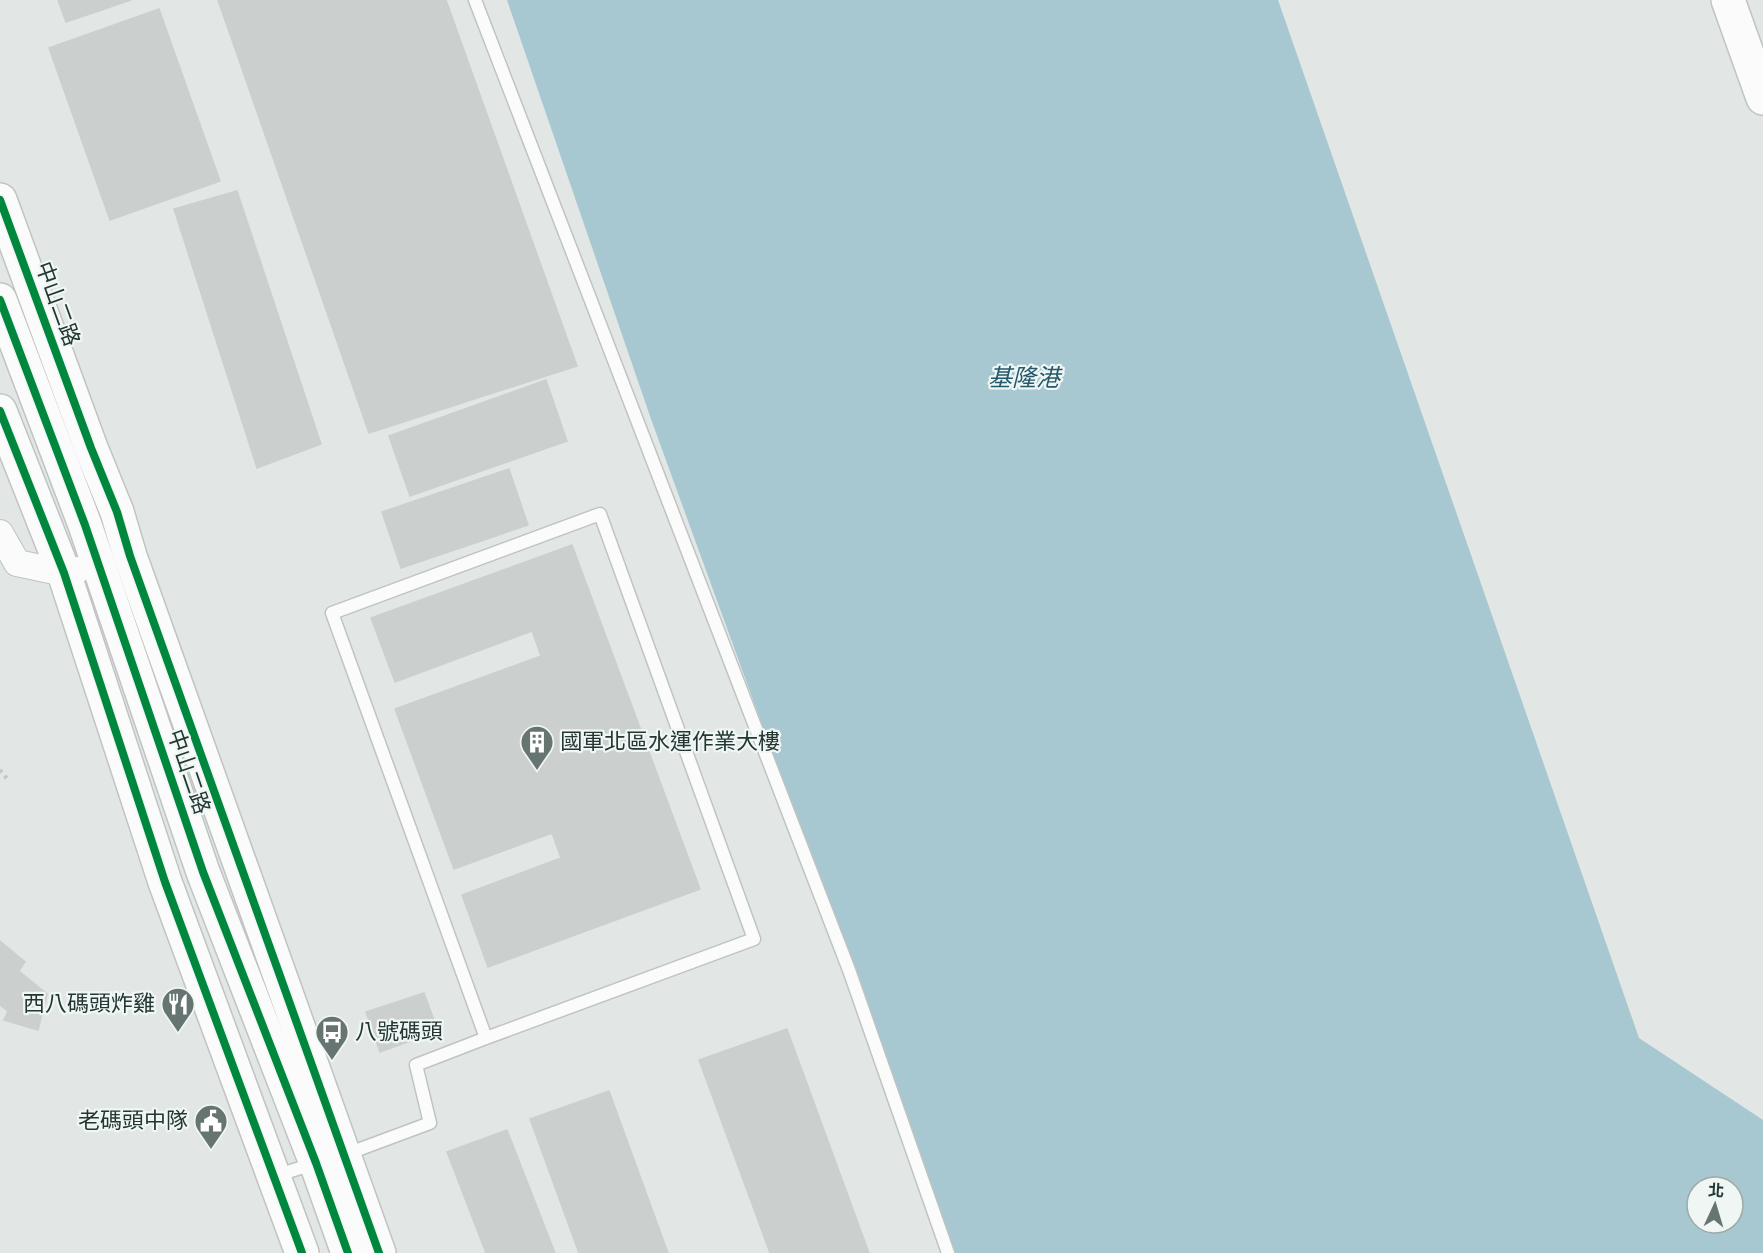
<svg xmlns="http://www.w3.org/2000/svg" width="1763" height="1253" viewBox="0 0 1763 1253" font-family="'Sofia Sans Condensed','Noto Sans TC',sans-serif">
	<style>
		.water { fill: #a7c7d1; fill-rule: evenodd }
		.building { fill: #cbd0ce; stroke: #cbd0ce; stroke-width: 1.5 }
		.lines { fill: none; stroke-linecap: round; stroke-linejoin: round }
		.lane-casing { stroke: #bfc4c2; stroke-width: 15 }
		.street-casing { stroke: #bfc4c2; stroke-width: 28 }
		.secondary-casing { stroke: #bfc4c3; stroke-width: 36 }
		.path { stroke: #c0c7c5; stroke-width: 4; stroke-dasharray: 3 4.5; stroke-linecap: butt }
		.lane { stroke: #fbfbfb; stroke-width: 12 }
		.street { stroke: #fbfbfb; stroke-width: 26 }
		.secondary { stroke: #fbfbfb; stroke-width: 33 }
		.cycleway-casing { stroke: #f0f6f4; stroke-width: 11 }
		.cycleway { stroke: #00873e; stroke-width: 8 }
		.labels { text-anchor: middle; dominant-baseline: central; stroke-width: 4.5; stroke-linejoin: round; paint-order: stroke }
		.street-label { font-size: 22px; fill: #233734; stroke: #f0f6f4 }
		.poi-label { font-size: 22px; fill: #233734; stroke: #f0f6f4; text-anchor: start }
		.water-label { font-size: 24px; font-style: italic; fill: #25596c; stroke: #f0f6f4 }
	</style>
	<rect width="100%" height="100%" fill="#e2e7e5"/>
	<path class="water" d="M507,0h771l361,1038 124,82v133h-809l-303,-834zM1697,1187h36v36h-36z"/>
	<g class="building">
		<path d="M58,0h73l-65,22z"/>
		<path d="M218,0h228l131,366 -208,67z"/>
		<path d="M159,9l61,172 -110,39 -61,-172z"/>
		<path d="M237,191l84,253 -64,24 -83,-259z"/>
		<path d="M546,380l21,61 -157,55 -21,-60z"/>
		<path d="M509,469l19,56 -127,43 -19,-56z"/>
		<path d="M572,545l128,344 -212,78 -26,-72 99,-37 -9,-25 -98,36 -59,-160 146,-53 -9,-25 -137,51 -24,-64z"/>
		<path d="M0,941l25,21 -6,9 28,23 -9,36 -34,-10 4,-9 -8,-6z"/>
		<path d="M424,993l14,38 -58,21 -14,-40z"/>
		<path d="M787,1029l82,224h-99l-71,-193z"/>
		<path d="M609,1091l59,162h-89l-49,-134z"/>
		<path d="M507,1130l48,123h-69l-39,-101z"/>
	</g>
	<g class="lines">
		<defs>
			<g id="lane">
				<path d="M475,0l374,970 99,283"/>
				<path d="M344,1155l86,-32 -14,-58 70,-27 268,-99 -154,-425 -268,99 154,425"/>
				<path d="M275,1176l41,-13"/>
			</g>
			<path id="street" d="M0,533l17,30 47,10 13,-3"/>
			<g id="secondary">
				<path d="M1728,0l35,98"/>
				<path d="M0,200l91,248 26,64 13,44 249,697"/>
				<path d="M0,300l85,225 118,347 113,291 32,90"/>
				<path d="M0,411l64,162 101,309 137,371"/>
			</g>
		</defs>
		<use href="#lane" class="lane-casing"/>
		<use href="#street" class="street-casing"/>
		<use href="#secondary" class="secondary-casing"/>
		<path class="path" d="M0,770l9,11"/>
		<use href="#lane" class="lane"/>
		<use href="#street" class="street"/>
		<use href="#secondary" class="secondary"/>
		<defs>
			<g id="cycleway">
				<path d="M0,200l91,248 26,64 13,44 249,697"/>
				<path d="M0,300l85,225 118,347 113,291 32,90"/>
				<path d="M0,411l64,162 101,309 137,371"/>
			</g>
		</defs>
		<use href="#cycleway" class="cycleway-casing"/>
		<use href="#cycleway" class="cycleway"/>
	</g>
	<defs>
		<symbol id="building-pin" viewBox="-11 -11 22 30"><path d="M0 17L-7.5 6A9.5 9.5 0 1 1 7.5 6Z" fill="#667572" stroke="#f0f6f4"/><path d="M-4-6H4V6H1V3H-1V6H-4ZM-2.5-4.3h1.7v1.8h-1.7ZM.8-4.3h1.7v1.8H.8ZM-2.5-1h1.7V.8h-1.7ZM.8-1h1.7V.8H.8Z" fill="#fff"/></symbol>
		<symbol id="restaurant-pin" viewBox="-11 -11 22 30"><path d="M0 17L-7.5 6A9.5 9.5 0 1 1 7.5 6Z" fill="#667572" stroke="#f0f6f4"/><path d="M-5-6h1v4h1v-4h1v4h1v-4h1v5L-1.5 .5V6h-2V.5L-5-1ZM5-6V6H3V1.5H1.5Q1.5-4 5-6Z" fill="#fff"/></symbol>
		<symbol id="bus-pin" viewBox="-11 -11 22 30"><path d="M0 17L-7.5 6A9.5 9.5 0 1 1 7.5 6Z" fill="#667572" stroke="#f0f6f4"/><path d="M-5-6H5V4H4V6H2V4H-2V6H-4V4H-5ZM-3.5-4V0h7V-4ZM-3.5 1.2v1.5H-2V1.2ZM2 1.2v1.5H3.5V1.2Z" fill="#fff"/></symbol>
		<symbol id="civic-pin" viewBox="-11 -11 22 30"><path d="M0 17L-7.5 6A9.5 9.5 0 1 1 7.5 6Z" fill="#667572" stroke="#f0f6f4"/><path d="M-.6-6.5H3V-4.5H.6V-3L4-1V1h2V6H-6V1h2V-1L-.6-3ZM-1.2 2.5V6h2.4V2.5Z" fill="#fff"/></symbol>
	</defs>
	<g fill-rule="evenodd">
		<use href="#building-pin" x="518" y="723" width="38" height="52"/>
		<use href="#restaurant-pin" x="159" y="985" width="38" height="52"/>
		<use href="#bus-pin" x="313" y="1013" width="38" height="52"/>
		<use href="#civic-pin" x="192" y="1102" width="38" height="52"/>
	</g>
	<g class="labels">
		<g class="street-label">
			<text transform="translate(57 304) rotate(70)">中山二路</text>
			<text transform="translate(188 772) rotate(71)">中山二路</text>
		</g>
		<g class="poi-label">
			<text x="560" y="742">國軍北區水運作業大樓</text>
			<text x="155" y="1004" text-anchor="end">西八碼頭炸雞</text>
			<text x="355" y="1032">八號碼頭</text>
			<text x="188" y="1121" text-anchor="end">老碼頭中隊</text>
		</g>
		<g class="water-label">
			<text x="1024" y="378">基隆港</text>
		</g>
	</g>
	<g transform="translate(1715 1205) rotate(4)"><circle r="28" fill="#f0f6f4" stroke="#9eaaa7" stroke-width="1.5"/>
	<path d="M0-4.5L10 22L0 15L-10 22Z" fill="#667572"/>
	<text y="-9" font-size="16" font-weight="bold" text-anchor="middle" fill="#233734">北</text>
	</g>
</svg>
